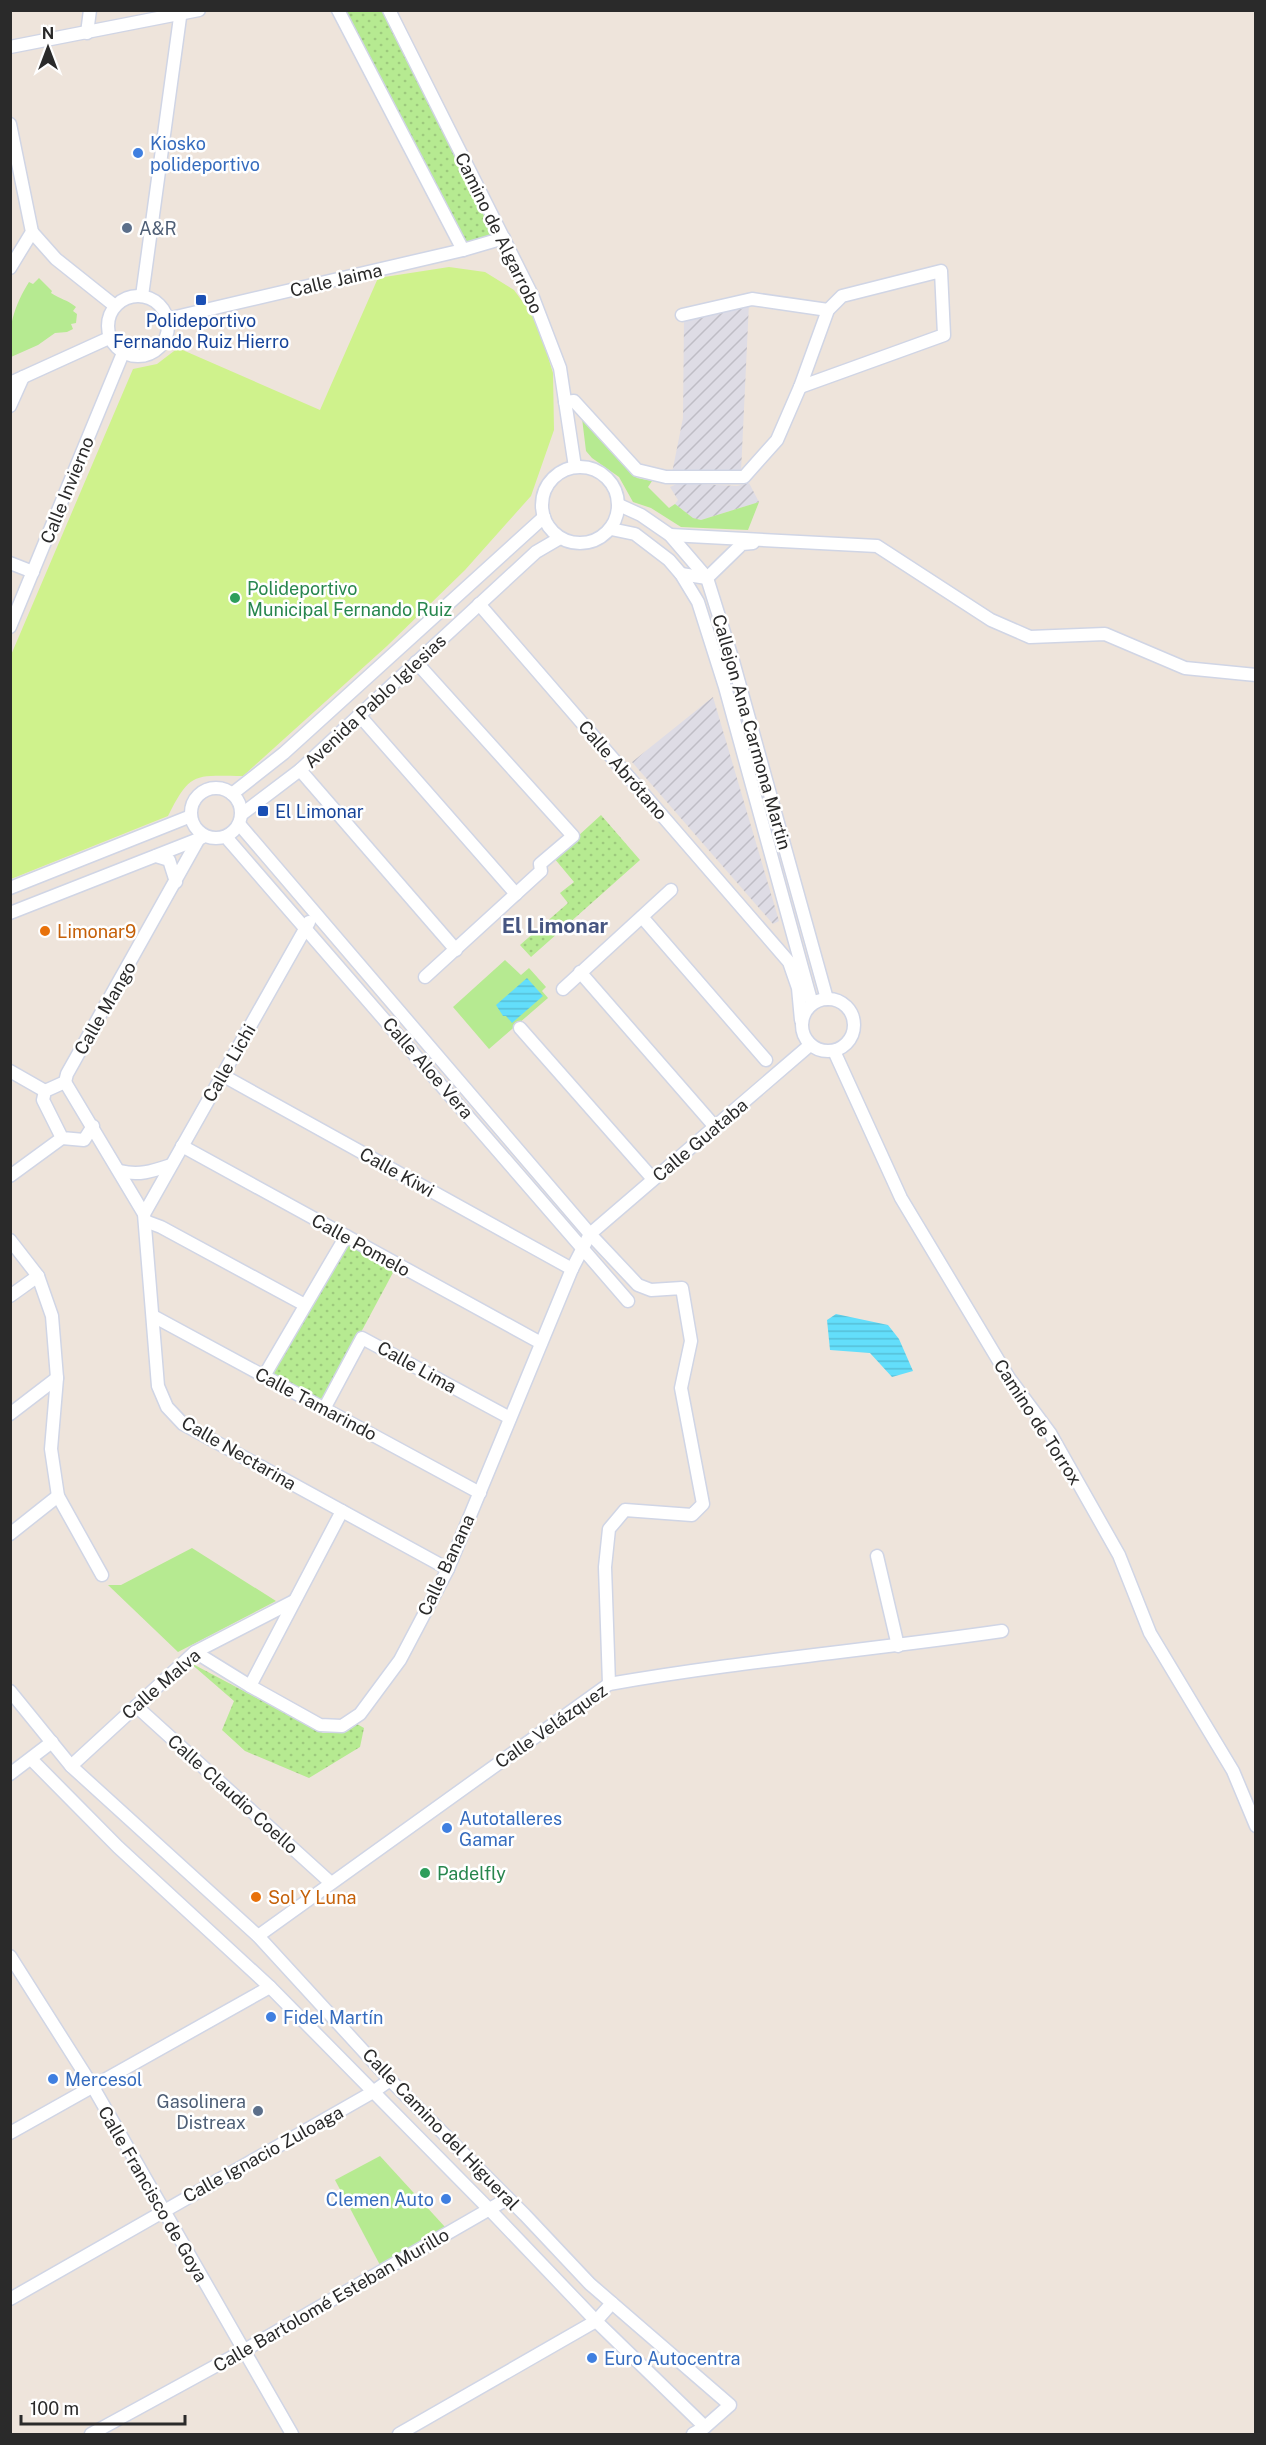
<svg xmlns="http://www.w3.org/2000/svg" width="1266" height="2445" viewBox="0 0 1266 2445" font-family="'Public Sans',sans-serif">
	<style>
		.industrial { fill: url(#industrial-furrows) }
		.grass { fill: #b6ea91 }
		.park { fill: url(#park-dots) }
		.pitch { fill: #cff28c }
		.water { fill: url(#water-rules) }
		.lines { fill: none; stroke-linecap: round; stroke-linejoin: round }
		.minor-casing { stroke: #d0d5e5; stroke-width: 15 }
		.minor { stroke: #fff; stroke-width: 12 }
		.shop-dot { fill: #3f7fe0; stroke: #fff; stroke-width: 2 }
		.service-dot { fill: #5c6f8a; stroke: #fff; stroke-width: 2 }
		.transit-dot { fill: #1a4fb4; stroke: #fff; stroke-width: 2 }
		.leisure-dot { fill: #2e9e5b; stroke: #fff; stroke-width: 2 }
		.food-dot { fill: #e8710a; stroke: #fff; stroke-width: 2 }
		.labels { text-anchor: middle; dominant-baseline: central; stroke-width: 5; stroke-linejoin: round; paint-order: stroke }
		.shop-label { font-size: 18px; fill: #366cbe; stroke: #fff; text-anchor: start }
		.service-label { font-size: 18px; fill: #4e5e75; stroke: #fff; text-anchor: start }
		.street-label { font-size: 18px; fill: #2a2a2a; stroke: #fff }
		.transit-label { font-size: 18px; fill: #164399; stroke: #fff }
		.leisure-label { font-size: 18px; fill: #27864d; stroke: #fff; text-anchor: start }
		.food-label { font-size: 18px; fill: #c56008; stroke: #fff; text-anchor: start }
		.quarter-label { font-size: 21px; font-weight: bold; fill: #465580; stroke: #fff }
	</style>
	<defs>
		<pattern id="industrial-furrows" width="10" height="10" patternUnits="userSpaceOnUse" patternTransform="scale(1.5)"><rect width="10" height="10" fill="#dedce5"/><path d="M-1 1l2-2M0 10L10 0M9 11l2-2" fill="none" stroke="#bfbdc5"/></pattern>
		<pattern id="park-dots" width="8" height="8" patternUnits="userSpaceOnUse" patternTransform="scale(1.5)"><rect width="8" height="8" fill="#b6ea91"/><path d="M2 2h.1M6 6h.1" fill="none" stroke="#9dc97d" stroke-width="1.8" stroke-linecap="round"/></pattern>
		<pattern id="water-rules" width="6" height="5" patternUnits="userSpaceOnUse" patternTransform="scale(1.5)"><rect width="6" height="5" fill="#63defb"/><path d="M0 2.5h6" fill="none" stroke="#56bfd7"/></pattern>
	</defs>
	<rect width="100%" height="100%" fill="#eee4db"/>
	<g class="industrial">
		<path d="M749,303l-8,169 -69,1 11,-55 1,-100z"/>
		<path d="M679,483l58,3 12,-3 10,19 -58,18 -8,-2 -18,-14 3,-4 -8,-13z"/>
		<path d="M713,697l66,224 -6,3 -141,-162z"/>
	</g>
	<g class="grass">
		<path d="M39,278l13,13 -1,2c9,6 17,7 25,14l-3,4 4,3 -1,9 -5,1 2,5 -6,3 -12,1 -17,12 -27,12c-5,-27 4,-53 18,-75l4,2z"/>
		<path d="M582,418l55,60 15,3 -4,6 21,21 6,-4 18,14 8,2 58,-18 -11,28 -67,-3 -30,-19 -18,-6 -14,-25 -27,-19 -6,-7z"/>
		<path d="M505,960l16,15 8,-7 17,19 -4,4 6,7 -59,51 -36,-42z"/>
		<path d="M192,1548l84,53 -98,51 -70,-67h13z"/>
		<path d="M380,2156l65,71 -65,38 -45,-85z"/>
	</g>
	<g class="park">
		<path d="M342,11h41l119,225 -37,11z"/>
		<path d="M601,815l39,45 -109,97 -11,-12 48,-42 -8,-10 14,-11 -20,-24z"/>
		<path d="M346,1240l50,27 -74,138 -53,-31z"/>
		<path d="M189,1662l134,71 23,-1 11,-8 7,4 -4,19 -51,31 -64,-27 -23,-21 12,-29z"/>
	</g>
	<path class="pitch" d="M449,267l36,5 29,18 23,31 16,52 1,57 -23,66 -66,74 -78,76 -144,130c-49,0 -52,-5 -75,40l-157,63v-224l122,-286 24,-5 21,-16 142,62 58,-132z"/>
	<g class="water">
		<path d="M527,978l16,18 -31,27 -6,-7h-3l-7,-11z"/>
		<path d="M836,1314l52,11 11,14 14,32 -21,6 -22,-24 -40,-3 -3,-30z"/>
	</g>
	<g class="lines">
		<defs>
			<g id="minor">
				<path d="M338,10l125,240"/>
				<path d="M389,10l143,285 28,73 15,99"/>
				<path d="M87,33l3,-23"/>
				<path d="M10,47l189,-37"/>
				<path d="M10,124l22,108 -22,36"/>
				<path d="M32,232l24,27 59,47"/>
				<path d="M941,271l3,64 -144,52 28,-77 14,-14z"/>
				<circle cx="138" cy="326" r="30"/>
				<path d="M142,296l39,-286"/>
				<path d="M682,315l70,-16 76,11"/>
				<path d="M167,319l296,-69 41,-12"/>
				<path d="M10,383l99,-45"/>
				<path d="M565,402l9,-1 63,69 29,7h78l33,-37 23,-53"/>
				<path d="M10,406l13,-29"/>
				<circle cx="580" cy="505" r="38"/>
				<path d="M619,505l22,10 29,20 37,43 26,83 94,338"/>
				<path d="M611,529l24,5 34,26 12,14 17,28 27,85 87,317"/>
				<path d="M670,535l207,11 114,74 39,17 75,-3 80,34 71,7"/>
				<path d="M10,563l23,9"/>
				<path d="M681,574l26,4 35,-34 11,-1"/>
				<path d="M479,604l310,358 9,26 3,32"/>
				<path d="M10,627l113,-274"/>
				<path d="M416,662l157,174 -33,28 1,7 -116,106"/>
				<path d="M359,715l157,179"/>
				<path d="M300,770l156,180"/>
				<circle cx="216" cy="813" r="25"/>
				<path d="M232,794l52,-41 260,-236"/>
				<path d="M242,814l58,-44 236,-218 24,-14"/>
				<path d="M239,824l351,410 48,51 13,5 31,-2 9,53 -10,47 22,116 -11,11 -67,-5 -16,19 -4,38 4,117"/>
				<path d="M226,837l402,464"/>
				<path d="M156,856l13,4 7,22"/>
				<path d="M10,888l181,-72"/>
				<path d="M10,913l191,-75"/>
				<path d="M642,917l124,143"/>
				<path d="M580,972l136,156"/>
				<path d="M563,989l108,-99"/>
				<circle cx="828" cy="1025" r="26"/>
				<path d="M520,1028l133,151"/>
				<path d="M834,1051l67,147 108,180 41,55 69,122 31,78 83,138 23,55"/>
				<path d="M10,1071l35,20"/>
				<path d="M222,1075l350,194"/>
				<path d="M65,1082l2,-8 131,-234"/>
				<path d="M93,1126l-9,14 -22,-2 -19,-38 2,-9 20,-9 79,132 14,172 9,21 16,17 265,145"/>
				<path d="M182,1146l359,197"/>
				<path d="M120,1171c19,5 33,0 51,-6"/>
				<path d="M10,1176l52,-38"/>
				<path d="M144,1214l165,-292"/>
				<path d="M145,1221l16,6 144,78"/>
				<path d="M10,1240l28,36 14,40 5,62 -6,71 7,47 44,79"/>
				<path d="M10,1296l28,-20"/>
				<path d="M153,1316l327,177"/>
				<path d="M264,1376l82,-140"/>
				<path d="M324,1409l38,-71 148,80"/>
				<path d="M10,1414l47,-36"/>
				<path d="M10,1534l48,-38"/>
				<path d="M877,1556l21,90"/>
				<path d="M195,1652l55,34 70,39 22,1 18,-12 40,-54 48,-91 124,-300 18,-35 220,-189"/>
				<path d="M250,1686l92,-175"/>
				<path d="M10,1691l61,75 187,170 132,144 135,135 65,69 140,121 -25,22 -12,7"/>
				<path d="M136,1706l195,177"/>
				<path d="M31,1759l87,88 152,140 219,222 107,112 109,106"/>
				<path d="M71,1766l124,-114 99,-51"/>
				<path d="M10,1774l42,-32"/>
				<path d="M258,1936l351,-252c131,-23 263,-34 393,-53"/>
				<path d="M10,1956l83,131 199,347"/>
				<path d="M10,2133l260,-146"/>
				<path d="M10,2299l363,-207 17,-12"/>
				<path d="M91,2434l152,-83 264,-152"/>
				<path d="M399,2434l197,-113 16,-18"/>
			</g>
		</defs>
		<use href="#minor" class="minor-casing"/>
		<use href="#minor" class="minor"/>
	</g>
	<g class="shop-dot">
		<circle cx="138" cy="153" r="6"/>
		<circle cx="447" cy="1828" r="6"/>
		<circle cx="271" cy="2017" r="6"/>
		<circle cx="53" cy="2079" r="6"/>
		<circle cx="446" cy="2199" r="6"/>
		<circle cx="592" cy="2358" r="6"/>
	</g>
	<g class="service-dot">
		<circle cx="127" cy="228" r="6"/>
		<circle cx="258" cy="2111" r="6"/>
	</g>
	<g class="transit-dot">
		<rect x="195" y="294" width="12" height="12" rx="3"/>
		<rect x="257" y="805" width="12" height="12" rx="3"/>
	</g>
	<g class="leisure-dot">
		<circle cx="235" cy="598" r="6"/>
		<circle cx="425" cy="1873" r="6"/>
	</g>
	<g class="food-dot">
		<circle cx="45" cy="931" r="6"/>
		<circle cx="256" cy="1897" r="6"/>
	</g>
	<g class="labels">
		<g class="shop-label">
			<text x="150" y="143">Kiosko<tspan x="150" dy="21">polideportivo</tspan></text>
			<text x="459" y="1818">Autotalleres<tspan x="459" dy="21">Gamar</tspan></text>
			<text x="283" y="2017">Fidel Martín</text>
			<text x="65" y="2079">Mercesol</text>
			<text x="434" y="2199" text-anchor="end">Clemen Auto</text>
			<text x="604" y="2358">Euro Autocentra</text>
		</g>
		<g class="service-label">
			<text x="139" y="228">A&amp;R</text>
			<text x="246" y="2101" text-anchor="end">Gasolinera<tspan x="246" dy="21">Distreax</tspan></text>
		</g>
		<g class="street-label">
			<text transform="translate(499 233) rotate(64)">Camino de Algarrobo</text>
			<text transform="translate(336 280) rotate(-13)">Calle Jaima</text>
			<text transform="translate(67 490) rotate(-68)">Calle Invierno</text>
			<text transform="translate(375 701) rotate(-43)">Avenida Pablo Iglesias</text>
			<text transform="translate(752 732) rotate(74)">Callejon Ana Carmona Martin</text>
			<text transform="translate(623 770) rotate(49)">Calle Abrótano</text>
			<text transform="translate(105 1008) rotate(-60)">Calle Mango</text>
			<text transform="translate(229 1063) rotate(-60)">Calle Lichi</text>
			<text transform="translate(428 1068) rotate(49)">Calle Aloe Vera</text>
			<text transform="translate(700 1140) rotate(-40)">Calle Guataba</text>
			<text transform="translate(397 1172) rotate(29)">Calle Kiwi</text>
			<text transform="translate(361 1245) rotate(29)">Calle Pomelo</text>
			<text transform="translate(417 1367) rotate(29)">Calle Lima</text>
			<text transform="translate(316 1404) rotate(28)">Calle Tamarindo</text>
			<text transform="translate(1038 1422) rotate(57)">Camino de Torrox</text>
			<text transform="translate(239 1453) rotate(30)">Calle Nectarina</text>
			<text transform="translate(446 1565) rotate(-65)">Calle Banana</text>
			<text transform="translate(161 1684) rotate(-41)">Calle Malva</text>
			<text transform="translate(551 1726) rotate(-35)">Calle Velázquez</text>
			<text transform="translate(233 1794) rotate(42)">Calle Claudio Coello</text>
			<text transform="translate(441 2129) rotate(46)">Calle Camino del Higueral</text>
			<text transform="translate(263 2154) rotate(-29)">Calle Ignacio Zuloaga</text>
			<text transform="translate(153 2194) rotate(60)">Calle Francisco de Goya</text>
			<text transform="translate(331 2300) rotate(-30)">Calle Bartolomé Esteban Murillo</text>
		</g>
		<g class="transit-label">
			<text x="201" y="320">Polideportivo<tspan x="201" dy="21">Fernando Ruiz Hierro</tspan></text>
			<text x="275" y="811" text-anchor="start">El Limonar</text>
		</g>
		<g class="leisure-label">
			<text x="247" y="588">Polideportivo<tspan x="247" dy="21">Municipal Fernando Ruiz</tspan></text>
			<text x="437" y="1873">Padelfly</text>
		</g>
		<g class="food-label">
			<text x="57" y="931">Limonar9</text>
			<text x="268" y="1897">Sol Y Luna</text>
		</g>
		<g class="quarter-label">
			<text x="555" y="925">El Limonar</text>
		</g>
	</g>
	<rect width="1266" height="2445" fill="none" stroke="#2a2a2a" stroke-width="24"/>
	<g transform="translate(48 48)" stroke="#ffffff" stroke-width="4.5" paint-order="stroke">
	<path d="M0-4.5L10 22L0 15L-10 22Z" fill="#2a2a2a"/>
	<text y="-9" font-size="16" font-weight="bold" text-anchor="middle" fill="#2a2a2a">N</text>
	</g>
	<path d="M21 2415v9h164v-9" fill="none" stroke="#2a2a2a" stroke-width="3"/>
	<text x="30" y="2415" font-size="18" fill="#2a2a2a" stroke="#ffffff" stroke-width="4.5" paint-order="stroke">100 m</text>
</svg>
